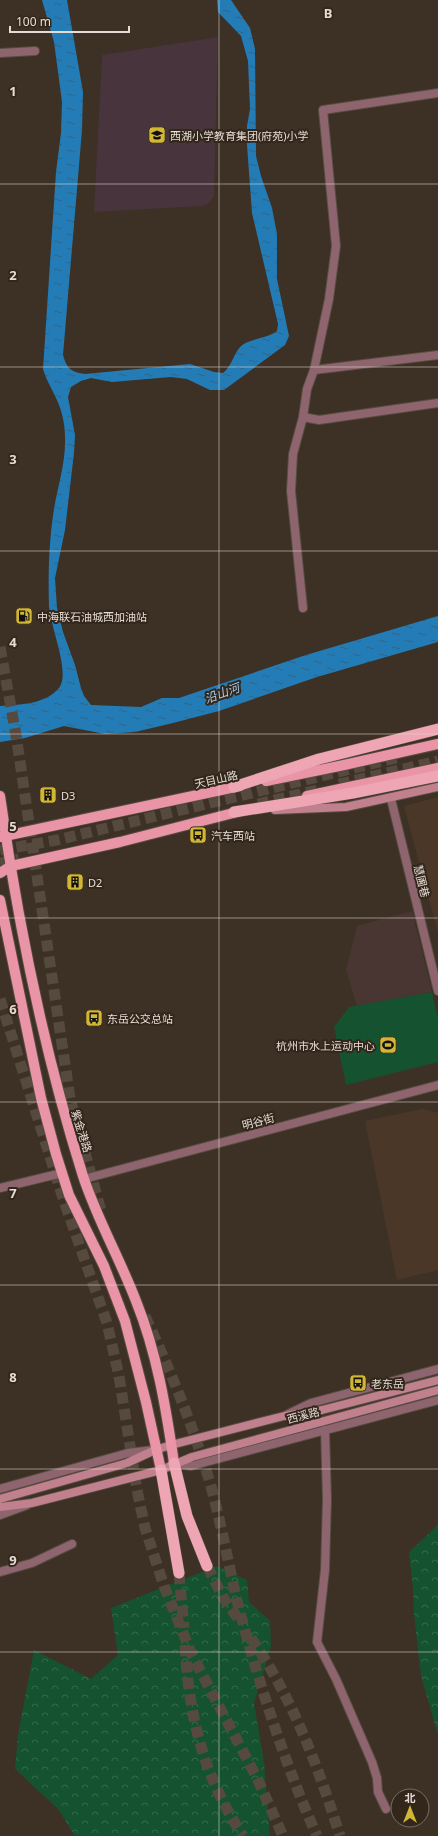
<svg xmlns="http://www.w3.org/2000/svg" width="438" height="1836" viewBox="0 0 438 1836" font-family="'Noto Sans','Noto Sans SC',sans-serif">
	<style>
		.commercial { fill: #493532 }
		.built { fill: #4b3728 }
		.education { fill: #47343c }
		.forest { fill: url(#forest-crowns) }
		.garden { fill: #155230 }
		.water { fill: url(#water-ripples) }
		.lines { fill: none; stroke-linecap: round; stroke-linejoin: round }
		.trunk-tunnel { stroke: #564a3f; stroke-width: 11; stroke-dasharray: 11 5.5; stroke-linecap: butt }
		.minor-casing { stroke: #584c41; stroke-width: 10 }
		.tertiary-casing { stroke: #584c41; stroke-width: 10 }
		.secondary-casing { stroke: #584c41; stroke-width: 10 }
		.primary-casing { stroke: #584c41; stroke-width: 12 }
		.trunk-casing { stroke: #584c41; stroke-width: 12 }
		.minor { stroke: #8e656e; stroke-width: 8 }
		.tertiary { stroke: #8e656e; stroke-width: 8 }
		.secondary { stroke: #c1808e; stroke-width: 8 }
		.primary { stroke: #e995a7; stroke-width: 10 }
		.trunk { stroke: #eea6b5; stroke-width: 11 }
		.grid { fill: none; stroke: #e5dcd5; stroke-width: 1; stroke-opacity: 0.55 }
		.labels { text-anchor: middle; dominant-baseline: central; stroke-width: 4; stroke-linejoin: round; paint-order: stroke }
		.poi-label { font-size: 11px; fill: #e5dcd5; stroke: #33261b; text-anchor: start }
		.street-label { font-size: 11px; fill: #e5dcd5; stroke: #33261b }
		.water-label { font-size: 12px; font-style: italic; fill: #a9d0ef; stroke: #33261b }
		.grid-label { font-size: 13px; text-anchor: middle; font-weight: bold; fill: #e5dcd5; stroke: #33261b; stroke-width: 4; stroke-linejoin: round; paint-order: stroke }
	</style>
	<defs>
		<pattern id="forest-crowns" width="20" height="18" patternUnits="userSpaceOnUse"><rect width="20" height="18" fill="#155230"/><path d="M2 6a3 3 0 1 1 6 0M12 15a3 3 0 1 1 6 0" fill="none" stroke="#376a4d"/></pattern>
		<pattern id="water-ripples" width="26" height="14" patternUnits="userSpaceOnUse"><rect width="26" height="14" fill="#237cb6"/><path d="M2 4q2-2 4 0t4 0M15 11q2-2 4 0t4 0" fill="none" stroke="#316587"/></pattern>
	</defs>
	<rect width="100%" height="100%" fill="#3d3025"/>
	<path class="commercial" d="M412,911l20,81 -75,14 -11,-36 11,-44z"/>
	<g class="built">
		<path d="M438,797v136l-34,-127z"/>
		<path d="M422,1109l16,4v157l-41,10 -32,-159z"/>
	</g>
	<path class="education" d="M218,37l-4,159 -5,7 -7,3 -108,6 8,-157z"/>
	<g class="forest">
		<path d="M438,1525v210l-17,-59 -7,-61 -1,-26 -4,-37z"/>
		<path d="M217,1566l30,14 2,22 21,19 1,26 -17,56 10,59 6,74h-195l-17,-27 -43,-40 3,-34 16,-85 57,29 27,-24 -7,-47z"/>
	</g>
	<path class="garden" d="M432,992l6,27v43l-92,23 -12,-58 15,-20z"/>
	<path class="water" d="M42,0h25l16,92 -1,38 -19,225c4,14 8,17 22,19l105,-10 24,8 9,1c9,-7 10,-18 17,-26 9,-9 27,-8 37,-16l1,-7 -26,-111 -5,-68v-19l3,-17 -2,-48 -7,-25 -23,-24 -1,-12h14l19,28 5,21 1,107 5,20 11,32 5,26v45l12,57 -4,9 -61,45h-14l-23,-11 -16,-2 -59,5 -21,-4 -10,3 -10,6 -3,10 7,38 -1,18 -9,77 -10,48 2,30 6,24 12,33 6,23 3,8 7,9 50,2 21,-9h17l127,-43 132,-39v26l-121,35 -98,34 -46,12 -38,9 -30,2 -41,-8 -39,12 -25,4v-36c19,-1 46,-2 59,-18 12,-15 -9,-62 -10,-82 -1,-32 0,-66 5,-97 4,-24 12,-47 11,-72 0,-15 -4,-30 -11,-43 -4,-9 -8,-15 -11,-25l13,-197 5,-39 1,-31 -8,-60z"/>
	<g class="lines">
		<g class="trunk-tunnel">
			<path d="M0,647l16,88 54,363 31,113"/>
			<path d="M339,784l99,-23"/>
			<path d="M258,804l59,-14"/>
			<path d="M0,850l57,-10 343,-83"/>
			<path d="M0,863l19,-4"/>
			<path d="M0,999l64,202 43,122 12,53 18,114 8,38 19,58 28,69 65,123 26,58"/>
			<path d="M145,1316c26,56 50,114 67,174 10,38 17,77 26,115 21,78 46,157 79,231"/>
			<path d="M207,1566l17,33 16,22"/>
			<path d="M179,1573l5,55"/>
			<path d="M251,1638c42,61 67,128 89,198"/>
			<path d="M185,1645c4,72 18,130 58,191"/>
		</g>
		<defs>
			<g id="minor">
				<path d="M0,53l35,-2"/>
				<path d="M438,355l-124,15 -7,19 -4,28 16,3 119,-17"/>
				<path d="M314,370l15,-71 7,-53 -13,-136 115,-17"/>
				<path d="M303,608l-12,-117 2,-37 10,-37"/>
				<path d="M391,799l47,192"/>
				<path d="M0,1188l62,-15"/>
				<path d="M325,1430l2,69 -2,71 -8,72 19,37 36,83 5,16 1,14 8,17"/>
				<path d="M0,1572l32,-9 40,-19"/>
			</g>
			<g id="tertiary">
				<path d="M84,1179l354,-94"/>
				<path d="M288,1414l23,-11 127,-34"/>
				<path d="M174,1463l17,3 247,-66"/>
				<path d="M0,1489l128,-36 25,-3"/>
				<path d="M0,1515l27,-10"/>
			</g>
			<g id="secondary">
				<path d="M275,810l71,-3 92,-20"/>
				<path d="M0,1499l127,-36 28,-13 16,-5 113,-29 38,-6 116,-30"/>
				<path d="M0,1507l32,-4 129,-33 31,-13 246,-67"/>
			</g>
			<g id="primary">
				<path d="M266,781l78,-16 94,-21"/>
				<path d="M0,796c18,129 44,256 83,380 14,43 37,83 53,125 21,52 30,107 38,162"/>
				<path d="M307,796l131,-28"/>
				<path d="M0,837l240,-51"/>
				<path d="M0,873l11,-7 109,-24 121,-31"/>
				<path d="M0,900l41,198 15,56 13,41 35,71 21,55 21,81 15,68"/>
			</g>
			<g id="trunk">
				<path d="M234,787l85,-28 119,-30"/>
				<path d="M234,812l119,-19 85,-17"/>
				<path d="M174,1463l13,53 20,50"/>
				<path d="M161,1470l18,103"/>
			</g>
		</defs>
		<use href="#minor" class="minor-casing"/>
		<use href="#tertiary" class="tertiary-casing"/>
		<use href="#secondary" class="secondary-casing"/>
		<use href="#primary" class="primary-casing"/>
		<use href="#trunk" class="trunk-casing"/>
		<use href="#minor" class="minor"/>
		<use href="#tertiary" class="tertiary"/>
		<use href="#secondary" class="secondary"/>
		<use href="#primary" class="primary"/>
		<use href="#trunk" class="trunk"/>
	</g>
	<path class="grid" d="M219,0v1836M0,184h438M0,367h438M0,551h438M0,734h438M0,918h438M0,1102h438M0,1285h438M0,1469h438M0,1652h438"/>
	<defs>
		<symbol id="school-square" viewBox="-11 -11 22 22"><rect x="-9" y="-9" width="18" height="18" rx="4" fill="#d2b736" stroke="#33261b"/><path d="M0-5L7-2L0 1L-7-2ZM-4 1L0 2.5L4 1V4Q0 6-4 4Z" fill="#111"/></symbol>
		<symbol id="fuel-square" viewBox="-11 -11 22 22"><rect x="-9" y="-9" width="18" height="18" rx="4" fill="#d2b736" stroke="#33261b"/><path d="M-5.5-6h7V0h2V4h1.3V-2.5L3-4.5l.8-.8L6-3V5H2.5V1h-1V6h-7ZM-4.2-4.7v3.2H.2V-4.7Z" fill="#111"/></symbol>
		<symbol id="building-square" viewBox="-11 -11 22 22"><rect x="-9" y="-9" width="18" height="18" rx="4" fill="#d2b736" stroke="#33261b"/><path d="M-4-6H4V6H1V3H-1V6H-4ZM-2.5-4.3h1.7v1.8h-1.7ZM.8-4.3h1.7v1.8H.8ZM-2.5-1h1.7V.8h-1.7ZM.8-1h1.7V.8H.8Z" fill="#111"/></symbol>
		<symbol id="bus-square" viewBox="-11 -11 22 22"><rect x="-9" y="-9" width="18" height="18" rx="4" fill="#d2b736" stroke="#33261b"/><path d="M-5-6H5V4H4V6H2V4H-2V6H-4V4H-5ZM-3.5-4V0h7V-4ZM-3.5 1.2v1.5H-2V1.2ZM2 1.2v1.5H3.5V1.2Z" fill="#111"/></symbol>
		<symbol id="stadium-square" viewBox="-11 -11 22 22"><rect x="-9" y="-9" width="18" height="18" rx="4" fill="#d2b736" stroke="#33261b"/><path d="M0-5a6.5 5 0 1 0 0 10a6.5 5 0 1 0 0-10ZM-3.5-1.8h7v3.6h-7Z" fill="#111"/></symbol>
	</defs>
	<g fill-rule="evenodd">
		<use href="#school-square" x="147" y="125" width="20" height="20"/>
		<use href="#fuel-square" x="14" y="606" width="20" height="20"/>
		<use href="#building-square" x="38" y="785" width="20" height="20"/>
		<use href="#bus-square" x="188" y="825" width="20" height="20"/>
		<use href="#building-square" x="65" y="872" width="20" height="20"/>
		<use href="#bus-square" x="84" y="1008" width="20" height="20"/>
		<use href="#stadium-square" x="378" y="1035" width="20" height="20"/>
		<use href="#bus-square" x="348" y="1373" width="20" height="20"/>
	</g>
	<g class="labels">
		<g class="poi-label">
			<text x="170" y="135">西湖小学教育集团(府苑)小学</text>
			<text x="37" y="616">中海联石油城西加油站</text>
			<text x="61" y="795">D3</text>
			<text x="211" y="835">汽车西站</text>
			<text x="88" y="882">D2</text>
			<text x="107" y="1018">东岳公交总站</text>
			<text x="375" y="1045" text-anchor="end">杭州市水上运动中心</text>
			<text x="371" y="1383">老东岳</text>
		</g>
		<g class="street-label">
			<text transform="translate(216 779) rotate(-13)">天目山路</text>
			<text transform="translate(422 881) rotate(76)">慧圃巷</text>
			<text transform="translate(258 1121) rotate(-15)">明谷街</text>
			<text transform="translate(82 1131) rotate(73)">紫金港路</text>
			<text transform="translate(303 1415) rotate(-15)">西溪路</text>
		</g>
		<g class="water-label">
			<text transform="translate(222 693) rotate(-20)">沿山河</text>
		</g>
	</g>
	<g class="grid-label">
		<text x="328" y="18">B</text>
		<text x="13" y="96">1</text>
		<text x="13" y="280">2</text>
		<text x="13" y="464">3</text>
		<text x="13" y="647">4</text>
		<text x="13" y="831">5</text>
		<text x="13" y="1014">6</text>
		<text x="13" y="1198">7</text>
		<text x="13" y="1382">8</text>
		<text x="13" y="1565">9</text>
	</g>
	<g transform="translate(410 1808)"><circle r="19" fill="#33261b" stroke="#7a6f65"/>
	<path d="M0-3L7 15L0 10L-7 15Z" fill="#d2b736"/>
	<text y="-6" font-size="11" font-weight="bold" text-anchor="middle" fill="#e5dcd5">北</text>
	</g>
	<path d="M10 26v6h119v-6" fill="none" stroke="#e5dcd5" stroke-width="2"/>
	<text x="16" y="26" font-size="12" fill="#e5dcd5" stroke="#33261b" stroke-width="3" paint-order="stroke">100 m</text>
</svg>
